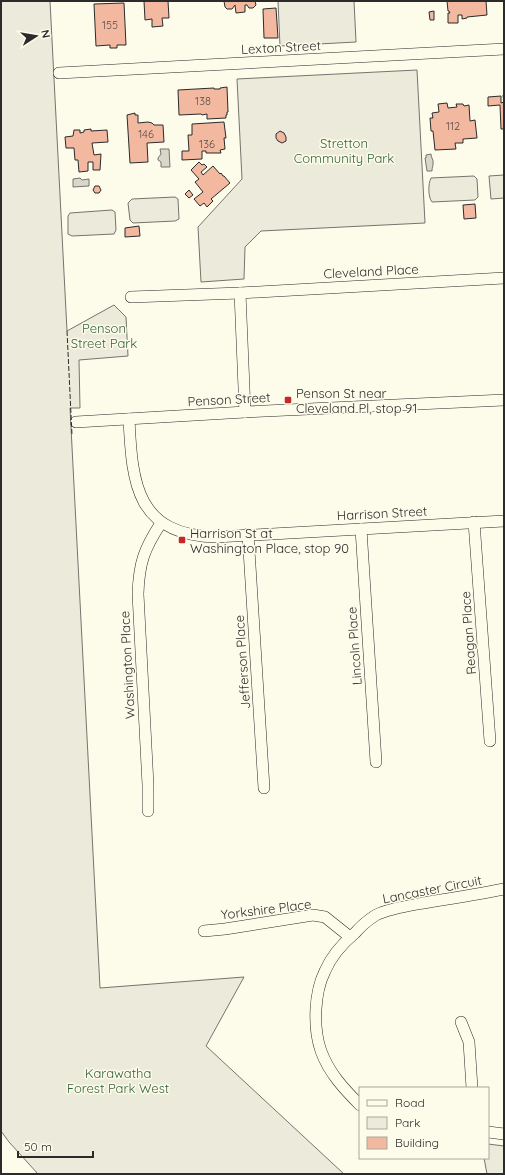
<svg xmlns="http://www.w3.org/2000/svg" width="505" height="1175" viewBox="0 0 505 1175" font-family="Quicksand,sans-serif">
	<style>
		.green { fill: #ecebdb; stroke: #74746e }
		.water { fill: #d8d7c9; stroke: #74746e }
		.building { fill: #f2b8a0; stroke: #2b2b2b }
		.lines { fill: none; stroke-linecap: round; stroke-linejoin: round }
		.minor-casing { stroke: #2b2b2b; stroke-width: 12 }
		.minor { stroke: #fdfbea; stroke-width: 11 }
		.fence { stroke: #2b2b2b; stroke-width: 1; stroke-dasharray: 5 2; stroke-linecap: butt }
		.poi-dot { fill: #c62828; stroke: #fdfbea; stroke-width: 1.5 }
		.labels { text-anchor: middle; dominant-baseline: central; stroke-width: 3; stroke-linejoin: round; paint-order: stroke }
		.number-label { font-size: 11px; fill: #5d4e48 }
		.street-label { font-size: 13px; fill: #2b2b2b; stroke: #fdfbea }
		.park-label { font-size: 13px; fill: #34623c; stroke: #fdfbea }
		.poi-label { font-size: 13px; fill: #2b2b2b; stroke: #fdfbea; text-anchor: start }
	</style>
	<rect width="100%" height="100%" fill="#fdfbea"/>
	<g class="green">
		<path d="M1,1h49l17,330 47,-26 12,12 2,39 -49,4 1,48h-10l30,580 144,-11 -38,69 138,128h-306l-29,-32 -8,-11z"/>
		<path d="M278,1h76l2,41 -76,4z"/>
		<path d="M417,70l8,153 -164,8 -16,16 -1,32 -43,3 -3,-55 44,-48 -5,-100z"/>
		<path d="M504,175v23l-13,1 -2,-23z"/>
		<path d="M474,176l3,3 1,18 -3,3 -43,2c-4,-5 -4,-18 -1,-24z"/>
		<path d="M175,197l3,2 1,20 -4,2 -42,2 -3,-3 -2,-17 4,-4z"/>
		<path d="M112,210l3,2 1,18 -2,4 -42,2 -4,-2v-18l2,-3z"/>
		<path d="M488,1144l16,2v28h-17l-3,-16h4z"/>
	</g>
	<g class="water">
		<path d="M160,149h9l1,18h-9v-5l-3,-2v-2l3,-4z"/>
		<path d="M431,154c0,4 3,6 2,10 0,3 -1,3 -1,7h-5l-2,-13h1v-3z"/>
		<path d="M80,178l2,2 7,-1v7l-16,1v-8z"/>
	</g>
	<g class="building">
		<path d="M144,1h24l1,17h-7l1,8 -11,1v-8l-7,1z"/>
		<path d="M224,1h31l1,4 -3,3h-4l-2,-3h-2v7l-9,1 -1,-8 -3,4h-5l-2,-2z"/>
		<path d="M447,1h39l1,14 -20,2v1l-5,1v-4h-4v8h-10v-10h2l-1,-2h-1z"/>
		<path d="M124,3l2,42h-9v3h-7v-3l-14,1 -2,-42z"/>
		<path d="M276,8l2,30h-14l-1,-29z"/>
		<path d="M434,11v9h-4l-1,-8z"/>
		<path d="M227,87l1,25h-1v3h-1v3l-19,1v-5l-5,1 -1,-1 -22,1 -1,-25 36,-2v1h6v-1z"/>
		<path d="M503,95h1v34h-3l-1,-24 -12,1v-9l13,-1v7l3,-1z"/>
		<path d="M447,103l1,5 9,-1 -1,-3h7l1,2 5,-1 1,16 5,-1 2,18 -14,1v4h-8l1,6 -21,1 -2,-19h-2l-1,-13h3l-1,-5 7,-1 -1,-8z"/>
		<path d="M135,113v2h3v8l10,-1 4,1 2,2h9l1,17 -17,1 1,19 -18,1 -3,-48z"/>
		<path d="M224,122l2,16h-2l1,11 -5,1 1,3h-15v-2h-4v8l-20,1v-9h7l-1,-16h4v-11z"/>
		<path d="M91,129v2l16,-1 1,12 -16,1 2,12 7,-1 -1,16h-7v-8h-5v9l-9,1 -1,-12h-3l-1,-12h-8l-1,-11 8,-1 1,-6h6v3l4,-1v-2z"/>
		<path d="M280,131l4,2 2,4v4l-4,2 -4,-2 -2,-3v-4z"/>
		<path d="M199,162l3,3 2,-1 3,3 -6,5 2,3 10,-9 7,8 1,-1 2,3h1l6,7 -19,16 2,2 -6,6 -3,-4 -4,3 -6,-7 9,-7 -8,-10 4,-3 -8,-9z"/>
		<path d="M95,186h4l2,4 -2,3h-4l-2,-3z"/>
		<path d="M189,190l4,5 -4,3 -4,-4z"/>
		<path d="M475,204l1,14 -12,1 -1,-14z"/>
		<path d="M139,226l1,10 -15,1v-9z"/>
	</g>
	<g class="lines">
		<defs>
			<g id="minor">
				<path d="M59,73l445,-24"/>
				<path d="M240,293l5,119"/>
				<path d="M131,297l109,-4 264,-15"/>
				<path d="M129,419c3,66 8,116 87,118l288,-16"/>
				<path d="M76,422l169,-10 259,-12"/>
				<path d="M474,522l16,219"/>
				<path d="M361,529l15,233"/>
				<path d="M248,534l16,254"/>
				<path d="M148,811v-26l-10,-191c1,-31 6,-45 23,-71"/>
				<path d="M204,931l21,-2 88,-14 12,2 25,20"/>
				<path d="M461,1022l8,20 3,46"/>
				<path d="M360,1105c-16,-16 -31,-32 -39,-54 -8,-23 -7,-58 4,-80 6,-14 18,-28 30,-38 6,-7 13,-13 21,-18 14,-7 37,-10 53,-13 25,-4 50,-8 75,-13"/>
				<path d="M488,1132l16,2"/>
			</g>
		</defs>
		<use href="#minor" class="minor-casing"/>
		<use href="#minor" class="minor"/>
		<path class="fence" d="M67,331l5,104"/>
	</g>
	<g class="poi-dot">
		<rect x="284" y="396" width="8" height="8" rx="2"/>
		<rect x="178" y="536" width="8" height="8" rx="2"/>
	</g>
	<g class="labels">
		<g class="number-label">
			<text x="110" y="25">155</text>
			<text x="203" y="101">138</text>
			<text x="453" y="126">112</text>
			<text x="146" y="134">146</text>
			<text x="207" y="144">136</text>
		</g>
		<g class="street-label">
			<text transform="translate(281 47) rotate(-3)">Lexton Street</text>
			<text transform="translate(371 271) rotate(-3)">Cleveland Place</text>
			<text transform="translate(229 399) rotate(-3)">Penson Street</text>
			<text transform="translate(382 513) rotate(-3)">Harrison Street</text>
			<text transform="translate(468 633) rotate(-94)">Reagan Place</text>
			<text transform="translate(354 646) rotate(-94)">Lincoln Place</text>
			<text transform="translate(242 662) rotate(-94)">Jefferson Place</text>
			<text transform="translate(127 665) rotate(-93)">Washington Place</text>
			<text transform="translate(432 889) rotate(-11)">Lancaster Circuit</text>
			<text transform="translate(266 909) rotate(-7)">Yorkshire Place</text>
		</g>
		<g class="park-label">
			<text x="344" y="143">Stretton<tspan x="344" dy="15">Community Park</tspan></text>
			<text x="104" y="328">Penson<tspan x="104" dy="15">Street Park</tspan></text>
			<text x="118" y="1073">Karawatha<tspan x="118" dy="15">Forest Park West</tspan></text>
		</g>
		<g class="poi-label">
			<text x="296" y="393">Penson St near<tspan x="296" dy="15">Cleveland Pl, stop 91</tspan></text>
			<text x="190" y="533">Harrison St at<tspan x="190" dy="15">Washington Place, stop 90</tspan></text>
		</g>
	</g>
	<rect width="505" height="1175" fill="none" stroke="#2b2b2b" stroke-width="4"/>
	<rect x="359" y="1087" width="130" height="72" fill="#fdfbea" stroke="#a9a89e"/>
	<rect x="367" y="1100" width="20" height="6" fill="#fdfbea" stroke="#a9a89e"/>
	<text x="395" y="1107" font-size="12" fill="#2b2b2b">Road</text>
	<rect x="367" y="1117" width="20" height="12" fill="#ecebdb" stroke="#a9a89e"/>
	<text x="395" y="1127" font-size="12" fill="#2b2b2b">Park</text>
	<rect x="367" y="1137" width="20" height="12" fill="#f2b8a0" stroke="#a9a89e"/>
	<text x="395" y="1147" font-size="12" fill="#2b2b2b">Building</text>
	<g transform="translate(36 36) rotate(78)" stroke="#fdfbea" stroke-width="3" paint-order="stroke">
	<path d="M0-3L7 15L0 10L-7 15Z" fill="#2b2b2b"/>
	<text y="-6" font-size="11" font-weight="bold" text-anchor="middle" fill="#2b2b2b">N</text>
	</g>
	<path d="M18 1151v6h75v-6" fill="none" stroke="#2b2b2b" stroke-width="2"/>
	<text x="24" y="1151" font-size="12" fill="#2b2b2b" stroke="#fdfbea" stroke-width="3" paint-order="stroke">50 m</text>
</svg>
